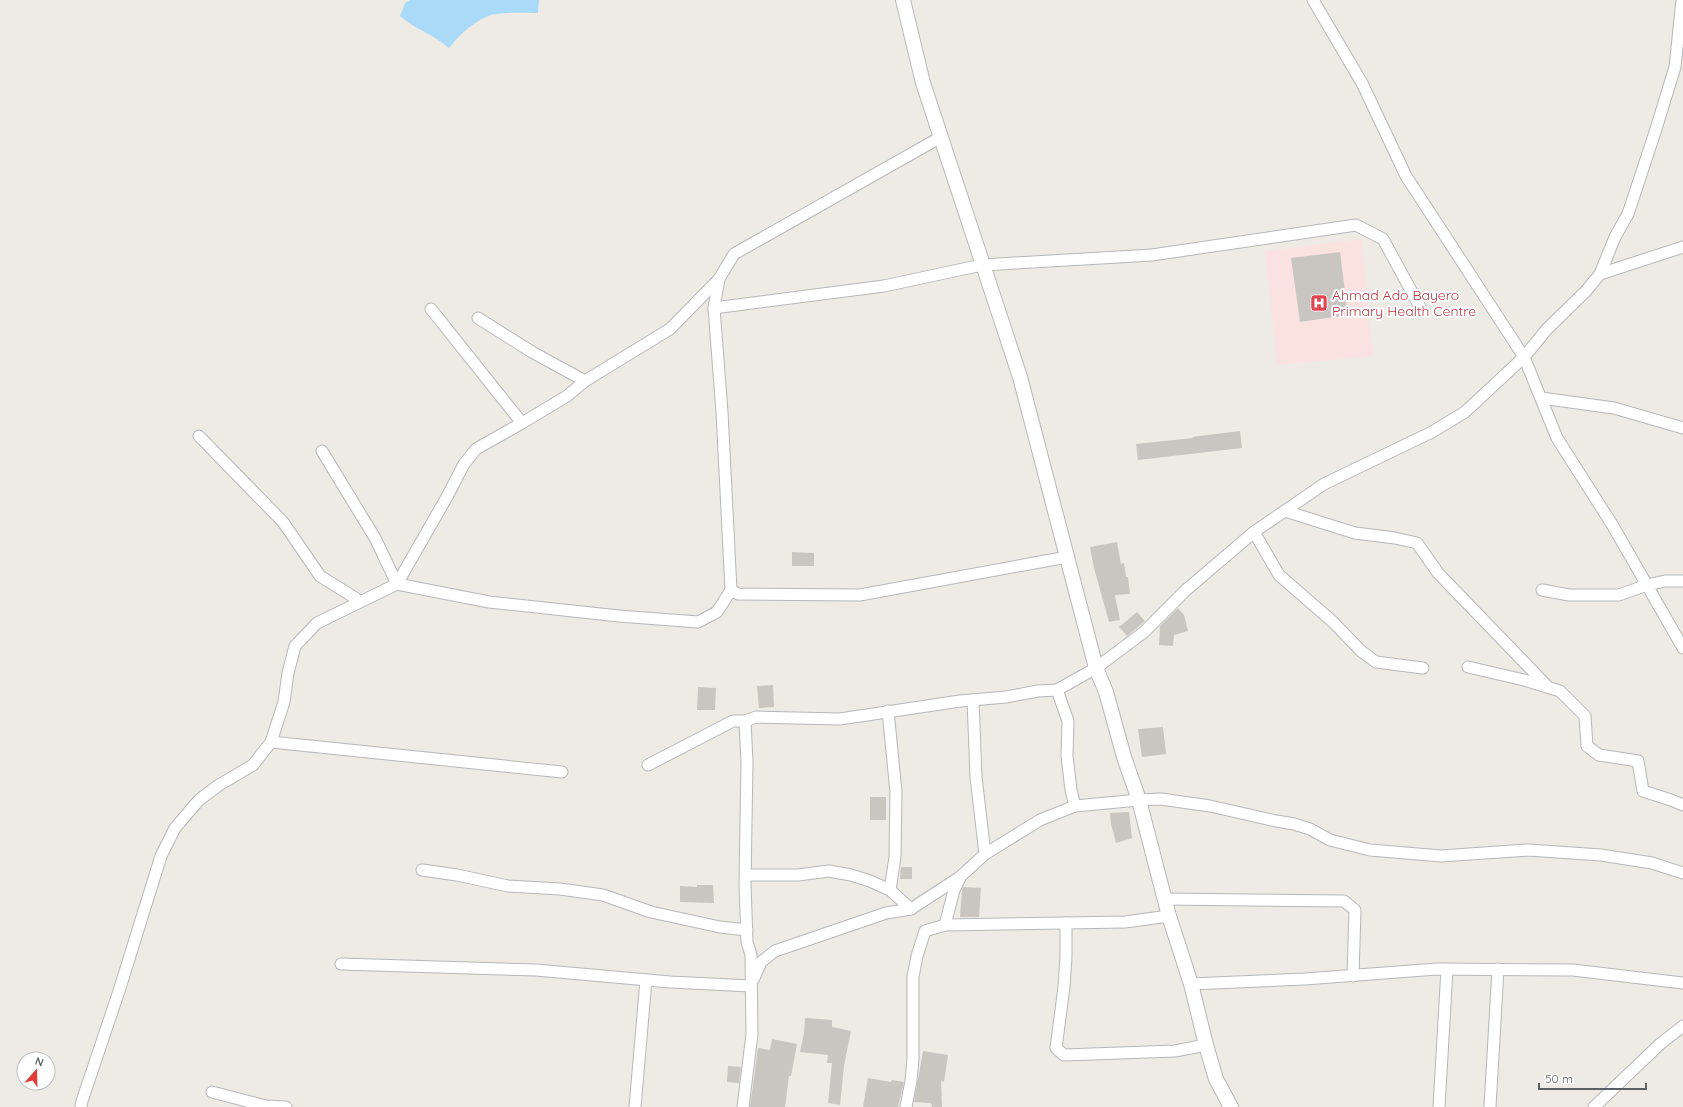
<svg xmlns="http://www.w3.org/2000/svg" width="1683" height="1107" viewBox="0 0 1683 1107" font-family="Quicksand,sans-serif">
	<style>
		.medical { fill: #fae2e1 }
		.water { fill: #a9dbf9 }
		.building { fill: #c9c6c2 }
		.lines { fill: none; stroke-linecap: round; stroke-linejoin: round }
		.minor-casing { stroke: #b5b7ba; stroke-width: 13 }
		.tertiary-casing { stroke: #b5b7ba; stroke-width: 16 }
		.minor { stroke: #fff; stroke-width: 11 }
		.tertiary { stroke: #fff; stroke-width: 14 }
		.labels { text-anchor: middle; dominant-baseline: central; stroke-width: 4; stroke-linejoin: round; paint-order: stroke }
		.health-label { font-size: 14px; fill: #be3a42; stroke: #fff; text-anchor: start }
	</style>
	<rect width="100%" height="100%" fill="#eeebe4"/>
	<path class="medical" d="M1362,239l11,117 -96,9 -12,-114z"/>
	<path class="water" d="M410,0h129l-1,13c-11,0 -38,-1 -47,2 -17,6 -31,19 -42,33 -15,-13 -34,-19 -49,-32l5,-13z"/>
	<g class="building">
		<path d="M1340,252l8,63 -48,7 -9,-64z"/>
		<path d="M1240,431l2,17 -104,12 -2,-16 57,-6 -1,-1z"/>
		<path d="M1117,542l4,22 3,-1 2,14h2l2,17 -15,1 5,25 -11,2 -15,-54 -4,-21z"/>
		<path d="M792,552l22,1v13h-22z"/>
		<path d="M1178,608l6,7 4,16 -14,4 -1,11 -14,-1 1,-19z"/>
		<path d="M1137,612l8,9 -18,15 -8,-9z"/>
		<path d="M773,685l1,22 -15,1 -2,-22z"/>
		<path d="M698,687l18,1 -1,22h-18z"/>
		<path d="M1163,727l3,27 -24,3 -4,-28z"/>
		<rect x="870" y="797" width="16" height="23"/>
		<path d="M1129,812l3,26 -16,5 -5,-19 -1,-11z"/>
		<path d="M901,867h11v12h-12z"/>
		<path d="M697,885h16l1,18 -34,-1v-16l17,1z"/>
		<path d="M963,887l18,1 -2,29h-19l2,-27z"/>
		<path d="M805,1018l27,2v7l19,4 -7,35 -4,39 -12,-2 4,-40h-5l1,-8 -28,-3 4,-19z"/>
		<path d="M772,1039l25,5 -6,32h-2l-4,31h-35l8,-59 12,2z"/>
		<path d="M923,1051l25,4 -4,27 -3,-1 1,26h-10l-1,-4 -17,-1z"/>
		<path d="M728,1066l13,1 -2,16 -12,-1z"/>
		<path d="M868,1078l23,4 1,-2 12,2 -6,25h-35z"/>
	</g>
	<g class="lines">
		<defs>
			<g id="minor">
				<path d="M1313,0l49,83 44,93 118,181 33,81 56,88 70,122"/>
				<path d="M941,137l-207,117 -15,25 -5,29 8,104 9,178 7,4 122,1 207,-38"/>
				<path d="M1600,274l83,-27"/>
				<path d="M714,308l170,-22 98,-21 170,-10 204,-30 27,14 37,68"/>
				<path d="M431,309l91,114"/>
				<path d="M478,318l54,34 53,29"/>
				<path d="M1541,398l73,10 69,20"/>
				<path d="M199,436l84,86 37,54 40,25"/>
				<path d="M322,451l53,87 22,46 92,18 130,14 79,6 19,-10 14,-22"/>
				<path d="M1285,511l70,22 40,5 22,5 21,30 110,114"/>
				<path d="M1254,532l25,43 54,47 28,29 15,11 47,6"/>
				<path d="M1542,590l27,5h50l28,-10 18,-4h18"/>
				<path d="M1468,667l56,13 36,11 25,25 2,30 12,9 39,6 5,30 28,9 12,5"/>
				<path d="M1057,690l11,31 -1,35 4,34 4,16"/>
				<path d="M973,700l3,77 9,77"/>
				<path d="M888,711l8,81 -1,65 -5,33"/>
				<path d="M271,742l291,30"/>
				<path d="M648,765l85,-44h12l11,-4 84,2 120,-18 46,-4 32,-6 19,-1 39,-22 48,-36 42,-42 68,-58 70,-48 108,-52 33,-20 59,-55 23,-28 39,-38 14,-17 15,-37 13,-23 28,-85 19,-62 7,-67"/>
				<path d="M422,870l35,5 51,11 52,3 43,6 48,17 69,15 27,3"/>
				<path d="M746,875h52l31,-4 22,4 19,6 20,9 21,19"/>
				<path d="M1165,899l179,2 11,9 -2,66"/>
				<path d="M1169,916l-44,6 -59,1v34l-2,30 -8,61 8,7 111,-4 31,-6"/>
				<path d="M945,925l121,-2"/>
				<path d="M341,964l195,6 134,12 81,4"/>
				<path d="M753,980l8,-18 14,-11 111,-38 25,-4 49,-32"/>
				<path d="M1191,984l114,-5 132,-10 136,1 110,13"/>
				<path d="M212,1092l54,14 20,1"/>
				<path d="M81,1107l1,-6 37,-110 42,-135 14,-28 24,-28 20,-15 34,-20 18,-23 13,-40 4,-29 7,-27 22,-23 80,-39 51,-89 16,-31 12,-15 46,-26 45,-27 18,-15 85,-52 49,-50"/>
				<path d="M635,1107l11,-127"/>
				<path d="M743,1107l9,-73 -1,-79 -4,-13 -2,-58 2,-122 -2,-41"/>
				<path d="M906,1107l5,-26 2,-22v-82l4,-21 8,-25 20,-6 9,-35 7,-14 24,-22 55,-34 35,-14 64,-6 22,-1 49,7 66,15 18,3 16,5 20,11 40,10 71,6 87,-6 73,5 51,8 31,10"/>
				<path d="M1439,1107l8,-138"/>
				<path d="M1490,1107l8,-138"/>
				<path d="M1594,1107l66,-63 23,-18"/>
			</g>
			<path id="tertiary" d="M903,0l20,83 97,294 76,291 10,24 18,65 15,43 30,116 22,68 15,61 10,34 15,28"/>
		</defs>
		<use href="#minor" class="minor-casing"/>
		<use href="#tertiary" class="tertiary-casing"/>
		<use href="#minor" class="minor"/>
		<use href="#tertiary" class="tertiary"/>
	</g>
	<defs>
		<symbol id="hospital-square" viewBox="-11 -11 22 22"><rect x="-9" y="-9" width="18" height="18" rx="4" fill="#e0444e" stroke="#fff"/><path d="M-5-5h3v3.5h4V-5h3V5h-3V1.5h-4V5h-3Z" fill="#fff"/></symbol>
	</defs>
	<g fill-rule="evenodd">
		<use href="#hospital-square" x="1309" y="293" width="20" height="20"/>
	</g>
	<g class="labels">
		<g class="health-label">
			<text x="1332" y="295">Ahmad Ado Bayero<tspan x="1332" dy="16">Primary Health Centre</tspan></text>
		</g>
	</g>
	<g transform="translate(36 1071) rotate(20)"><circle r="19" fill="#ffffff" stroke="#bebfc1"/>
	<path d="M0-3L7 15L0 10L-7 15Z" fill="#de3d3a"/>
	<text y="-6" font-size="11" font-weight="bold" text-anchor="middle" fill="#5c6064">N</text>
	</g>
	<path d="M1539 1083v6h107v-6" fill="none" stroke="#5c6064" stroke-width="2"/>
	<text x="1545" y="1083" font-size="12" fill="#5c6064" stroke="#ffffff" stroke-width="3" paint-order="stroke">50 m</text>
</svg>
